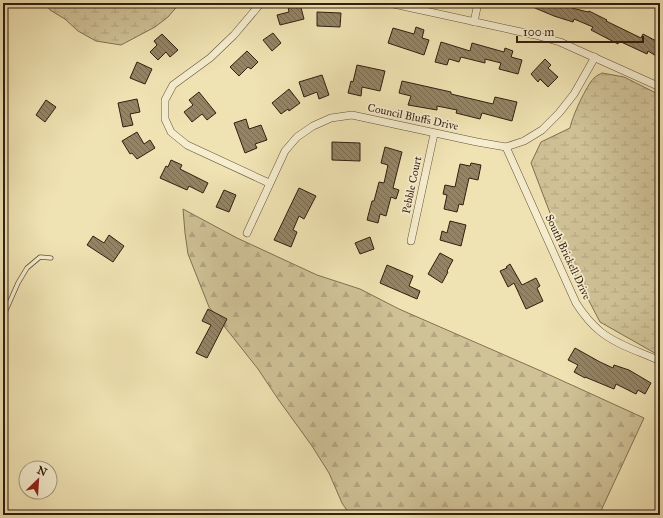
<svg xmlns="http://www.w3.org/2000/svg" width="663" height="518" viewBox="0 0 663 518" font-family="'IM FELL Great Primer',serif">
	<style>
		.forest { fill: url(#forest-firs); stroke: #817053 }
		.wetland { fill: url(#wetland-marsh); stroke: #817053 }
		.building { fill: url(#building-back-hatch); stroke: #321e0f }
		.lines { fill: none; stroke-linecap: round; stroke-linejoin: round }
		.service-casing { stroke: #624f38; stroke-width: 5 }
		.minor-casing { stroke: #624f38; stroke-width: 8 }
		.service { stroke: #f5edce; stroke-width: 3.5 }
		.minor { stroke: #f5edce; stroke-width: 7 }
		.labels { text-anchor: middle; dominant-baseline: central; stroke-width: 3.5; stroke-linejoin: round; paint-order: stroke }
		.street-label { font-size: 11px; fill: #321e0f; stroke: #f5edce }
	</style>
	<defs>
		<pattern id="forest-firs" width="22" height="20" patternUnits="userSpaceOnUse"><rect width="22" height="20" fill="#d0c297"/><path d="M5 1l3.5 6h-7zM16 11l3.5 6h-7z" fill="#b3a681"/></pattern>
		<pattern id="wetland-marsh" width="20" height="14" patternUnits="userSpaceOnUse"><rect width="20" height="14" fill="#d0c297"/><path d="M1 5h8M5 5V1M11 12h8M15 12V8" fill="none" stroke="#b3a681"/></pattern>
		<pattern id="building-back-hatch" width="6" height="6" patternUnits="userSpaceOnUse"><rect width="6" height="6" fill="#958464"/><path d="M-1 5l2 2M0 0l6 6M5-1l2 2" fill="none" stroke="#7a6b51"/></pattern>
	</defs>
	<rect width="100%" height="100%" fill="#f0e3b3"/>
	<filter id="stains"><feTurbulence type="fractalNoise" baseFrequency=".005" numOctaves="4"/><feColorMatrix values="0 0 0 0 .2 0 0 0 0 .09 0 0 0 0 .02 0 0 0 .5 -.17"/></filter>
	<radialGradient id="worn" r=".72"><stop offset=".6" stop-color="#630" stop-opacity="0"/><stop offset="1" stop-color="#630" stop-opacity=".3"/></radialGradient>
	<path class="forest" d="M183,209l54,29 80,37 43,14 39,20 142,62 103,47 -45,97h-249l-8,-12 -13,-30 -17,-27 -34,-47 -20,-30 -49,-62 -21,-53 -3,-21z"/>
	<g class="wetland">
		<path d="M45,3h135l-12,14 -13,10 -34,18 -25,-4 -18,-10 -13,-12 -15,-9z"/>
		<path d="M602,73l22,4 36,18v261l-60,-34 -37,-71 -13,-38 -19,-50 10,-21 29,-14c2,-11 16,-42 24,-50 2,-2 6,-4 8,-5z"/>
	</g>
	<g class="building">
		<path d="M523,3h35l6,2 1,-2h9l-2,5 16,4 1,-1 18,9 -1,1 35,17 2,-4 17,9v10l-2,4 -10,-6 -1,3 -28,-13 -1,3 -27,-14 2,-3 -19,-8 -1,3 -19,-6z"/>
		<path d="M300,4l4,15 -24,6 -3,-10 12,-3 -1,-5z"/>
		<path d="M317,12l24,1 -1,14 -23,-1z"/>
		<path d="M416,27l8,3 -2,8 7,2 -5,15 -36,-12 5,-15 21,6z"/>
		<path d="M273,33l8,10 -9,8 -9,-11z"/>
		<path d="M162,34l16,16 -8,7 -4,-5 -8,8 -8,-8 7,-7 -3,-4z"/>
		<path d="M441,42l29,9 2,-8 32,9 1,-4 8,3 -2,6 11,3 -4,14 -19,-5 2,-6 -16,-4v4l-24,-6 -2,5 -10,-3 -2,6 -12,-3z"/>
		<path d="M247,51l11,11 -7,7 -3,-2 -9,9 -9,-9z"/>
		<path d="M545,59l6,6 -3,3 10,9 -10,10 -8,-8 -2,3 -7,-8z"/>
		<path d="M137,62l15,7 -7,15 -15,-6z"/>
		<path d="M357,65l28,6 -5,20 -18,-4 -1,9 -13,-3 3,-12 2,1z"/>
		<path d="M322,75l7,20 -10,4 -2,-7 -13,5 -5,-15z"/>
		<path d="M402,81l49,11v2l42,10 2,-7 22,5 -5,19 -30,-8 -2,6 -24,-6 1,-3 -20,-4v4l-29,-5 3,-9 -12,-3z"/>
		<path d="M289,89l11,14 -11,8 -1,-2 -7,5 -9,-11z"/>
		<path d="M199,92l17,21 -9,7 -5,-6 -10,8 -8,-10 9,-7 -4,-5z"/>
		<path d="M137,99l3,13 -10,2 3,11 -10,2 -5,-24z"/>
		<path d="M46,100l10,7 -11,15 -9,-7z"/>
		<path d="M246,119l3,10 12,-4 6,15 -12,4 2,4 -12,5 -11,-30z"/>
		<path d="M137,132l7,12 6,-4 5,8 -18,11 -5,-6 -2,1 -8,-13z"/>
		<path d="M332,142l28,1v18l-28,-1z"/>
		<path d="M385,147l17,5 -9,36 6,2 -3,9 -5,-2 -5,19 -6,-2 -2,9 -11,-3 5,-19h2l5,-19 5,1 4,-18 -7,-2z"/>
		<path d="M171,160l11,5 -2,4 28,14 -5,10 -14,-7 -2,4 -27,-12 6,-12 2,1z"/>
		<path d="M471,163l10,2 -3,15 -9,-2 -6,27 -4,-1 -2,8 -13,-3 3,-14 -4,-1 2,-9 10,2 5,-23 10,2z"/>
		<path d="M299,188l17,8 -12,23 -5,-3 -6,14 4,2 -6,15 -17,-7z"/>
		<path d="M224,190l12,5 -7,17 -13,-5z"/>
		<path d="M450,221l16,4 -5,21 -21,-6 2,-9 5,2z"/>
		<path d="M109,235l15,11 -11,16 -26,-17 6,-9 11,7z"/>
		<path d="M370,237l4,12 -14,5 -5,-11z"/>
		<path d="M440,253l13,7 -6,11 1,1 -6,11 -14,-9z"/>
		<path d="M510,264l12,21 14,-7 4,8 -3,2 6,13 -17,8 -12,-26 -6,4 -8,-16 7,-3 -1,-1z"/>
		<path d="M387,265l26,11 -4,10 11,5 -3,8 -37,-16z"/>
		<path d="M208,309l19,10 -20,39 -11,-5 15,-28 -9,-4z"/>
		<path d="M575,348l25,14 13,6 1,-3 15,5 22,13 -6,11 -7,-4 -2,4 -20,-10 -2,5 -29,-12v1l-11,-6 4,-7 -10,-5z"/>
	</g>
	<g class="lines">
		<defs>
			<g id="service">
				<path d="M3,317l15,-34 9,-15 13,-11 11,1"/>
				<path d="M3,512l2,3"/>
			</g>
			<g id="minor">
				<path d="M261,3l-27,32 -24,23 -37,27 -8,15v19l6,13 16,13 82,38"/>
				<path d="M389,3l146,32 25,7 100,45"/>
				<path d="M474,22l4,-19"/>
				<path d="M506,147l70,156c7,11 15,21 25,29 16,13 40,20 59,29"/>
				<path d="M247,233l38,-82 12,-14 16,-11 18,-8 21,-3 125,27 29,5 18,-6 18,-11 17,-17 15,-19 21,-37"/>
				<path d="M411,241l23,-107"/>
			</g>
		</defs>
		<use href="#service" class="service-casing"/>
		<use href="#minor" class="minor-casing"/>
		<use href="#service" class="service"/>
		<use href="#minor" class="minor"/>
	</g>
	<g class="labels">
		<g class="street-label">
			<text transform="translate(413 117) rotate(12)">Council Bluffs Drive</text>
			<text transform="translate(412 185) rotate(-78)">Pebble Court</text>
			<text transform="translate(568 257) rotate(65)">South Brickell Drive</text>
		</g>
	</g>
	<rect width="663" height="518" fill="none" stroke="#f0e3b3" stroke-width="16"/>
	<rect x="4" y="4" width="655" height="510" fill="none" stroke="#321e0f" stroke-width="2"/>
	<rect x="8" y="8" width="647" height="502" fill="none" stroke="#321e0f"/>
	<g transform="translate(38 480) rotate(25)"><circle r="19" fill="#f5edce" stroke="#a79a82"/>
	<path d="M0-3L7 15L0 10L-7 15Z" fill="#8f2418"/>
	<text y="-6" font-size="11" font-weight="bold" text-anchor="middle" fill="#321e0f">N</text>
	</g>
	<path d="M517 36v6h126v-6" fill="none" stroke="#321e0f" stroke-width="2"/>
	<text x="523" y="36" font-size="12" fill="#321e0f" stroke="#f5edce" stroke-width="3" paint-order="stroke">100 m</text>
	<rect width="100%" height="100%" filter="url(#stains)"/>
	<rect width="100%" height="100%" fill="url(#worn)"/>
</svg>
